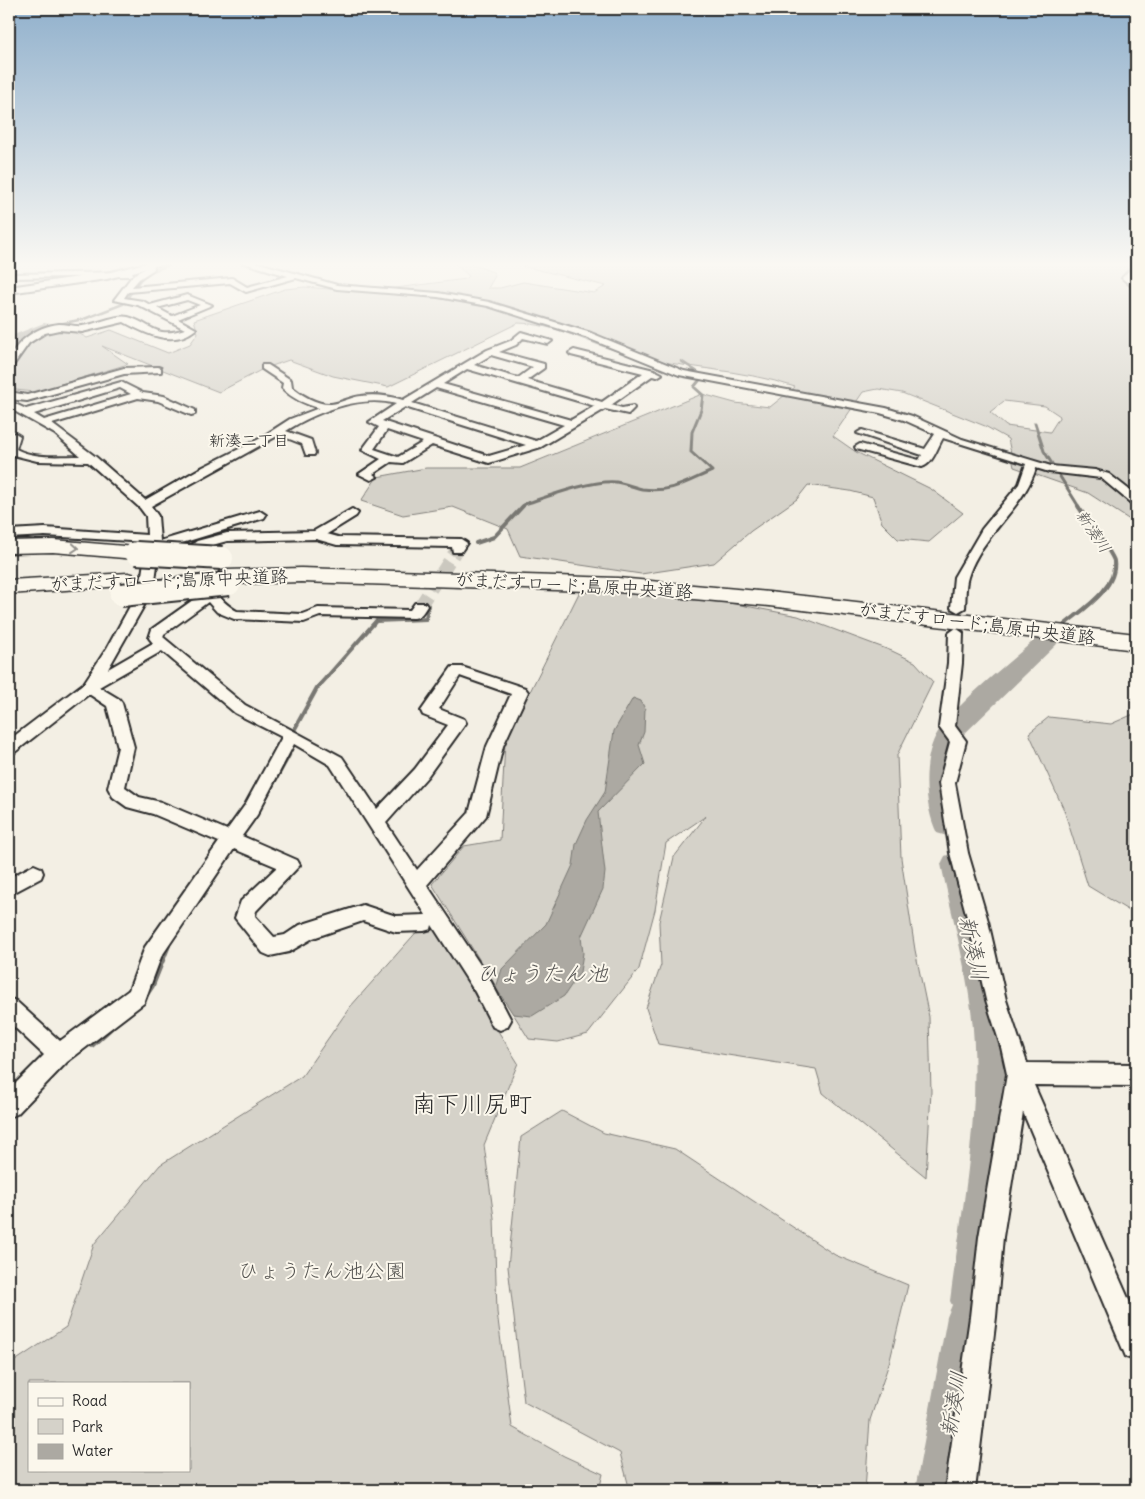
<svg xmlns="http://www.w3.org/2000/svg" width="1145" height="1499" viewBox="0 0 1145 1499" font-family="Delius,'Klee One',sans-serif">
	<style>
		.green { fill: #d5d2c9; stroke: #807e7a; fill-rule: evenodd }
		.water { fill: #aca9a2; stroke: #787772 }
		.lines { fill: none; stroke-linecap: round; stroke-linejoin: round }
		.stream-far4 { stroke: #787772; stroke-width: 2.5 }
		.stream-far3 { stroke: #787772; stroke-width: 3 }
		.stream-far2 { stroke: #787772; stroke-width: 4 }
		.stream-far1 { stroke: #787772; stroke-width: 4.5 }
		.stream { stroke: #787772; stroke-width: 5.5 }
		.river { fill: #aca9a2; fill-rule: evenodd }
		.street-tunnel { stroke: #cbc8bf; stroke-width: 13; stroke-dasharray: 13 7; stroke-linecap: butt }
		.street-casing { stroke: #2b2b2b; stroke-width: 4 }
		.secondary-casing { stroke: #2b2b2b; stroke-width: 4 }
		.highway-casing { stroke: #2b2b2b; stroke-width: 3 }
		.street { fill: #fbf7ec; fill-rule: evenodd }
		.secondary { fill: #fbf7ec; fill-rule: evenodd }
		.highway { fill: #fbf7ec; fill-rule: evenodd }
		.highway-bridge-casing { stroke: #2b2b2b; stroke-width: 26; stroke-linecap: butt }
		.highway-bridge { stroke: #fbf7ec; stroke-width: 22 }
		.oneway { stroke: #93918c }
		.labels { text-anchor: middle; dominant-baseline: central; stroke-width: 4; stroke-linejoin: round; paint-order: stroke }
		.far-neighbourhood-label { font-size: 16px; fill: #2b2b2b; stroke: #fbf7ec }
		.far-water-label { font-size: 16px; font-style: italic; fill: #585755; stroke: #fbf7ec }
		.street-label { font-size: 18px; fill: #2b2b2b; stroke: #fbf7ec }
		.near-park-label { font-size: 21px; fill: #565552; stroke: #fbf7ec }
		.near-water-label { font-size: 22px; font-style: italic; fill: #585755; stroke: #fbf7ec }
		.near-quarter-label { font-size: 24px; fill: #2b2b2b; stroke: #fbf7ec }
	</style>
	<rect width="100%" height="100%" fill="#f3efe4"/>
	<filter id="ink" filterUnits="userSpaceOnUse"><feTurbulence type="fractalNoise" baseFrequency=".02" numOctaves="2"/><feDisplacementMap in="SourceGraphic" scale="10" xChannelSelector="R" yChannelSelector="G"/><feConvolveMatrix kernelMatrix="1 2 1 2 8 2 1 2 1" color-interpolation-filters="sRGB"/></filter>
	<g filter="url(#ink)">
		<g class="green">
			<path d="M453,262h12l28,10 2,4 -7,12h12l23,-6 71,11 12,-7 -84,-20 11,-4h603v268l-3,-8 -45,-29 -74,-26 -6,-28 -23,-13 -83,-33 -24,-4 -15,3 -30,44 23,16 75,37 32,24 -34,29 -31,-3 -16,-16 -9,-26 -23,-6 -42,-6 -11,14 -46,32 -37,32 -73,11 -121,-18 -12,-27 -55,-22 -50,8 -42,-14 16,-24 49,-9h94l182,-74 33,9 35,4 25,-20c-55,-19 -116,-18 -172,-34 -35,-10 -68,-29 -105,-30l-130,64 -55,-11 -44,-16 -26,9 -44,23 -117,-46 26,18 -93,28 -19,-2 -7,-5c0,-10 4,-16 9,-25 4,-5 6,-12 11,-17 14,-17 41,-16 58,-5l24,-8 57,23 22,-9 8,-11 -4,-13 91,-31 20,-2 59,5 102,-13 3,-3zM1004,401l41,5 15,10 -10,16 -44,-6 -16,-14z"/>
			<path d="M581,589l149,14 68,13 94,35 23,11 18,20 -36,73 4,103 14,92 14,67 2,75 -5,85 -103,-84 -7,-24 -158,-25 -12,-36 15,-43 -2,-43 15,-65 32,-41 -40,27 -11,67 -16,59 -51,65 -30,8 -29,-3 -97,-155 32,-38 36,-6 5,-98z"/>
			<path d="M1136,713v202l-48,-29 -24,-76 -35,-77 20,-16 62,7z"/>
			<path d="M428,919l90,144 -34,82 10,73 3,94 15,115 52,29 39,18 -4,16h-590v-125l57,-38 28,-83 66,-79 142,-89 48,-69zM29,1383h160v87h-160z"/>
			<path d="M562,1111l42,22 71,16 160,106 73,30 -18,75 -20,60 -5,70h-229l-7,-3 -9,-34 -96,-51 -16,-135 13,-130z"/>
		</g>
		<path class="water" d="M633,698l8,3 4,8 -1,23 -5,13 6,19 -47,48 7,60 -2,17 -22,48 2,16 -3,19 -16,24 -32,20 -19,-2 -17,-26 6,-19 44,-45 27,-59 3,-21 11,-24 18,-28 9,-61z"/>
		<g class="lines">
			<g class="stream-far4">
				<path d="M149,272l30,-10"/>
				<path d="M44,327l40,-8 39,-15 20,-28"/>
				<path d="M681,361l15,10"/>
			</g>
			<g class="stream-far3">
				<path d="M1035,423l9,28 35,56"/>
				<path d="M522,507l3,-3c24,-8 66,-24 91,-22 8,1 17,5 26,7 30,4 44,-7 70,-18l-21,-19 1,-20 9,-22 2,-15 -9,-8 9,-11 -9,-6"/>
			</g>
			<g class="stream-far2">
				<path d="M476,543l18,-6 29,-31"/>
				<path d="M1063,626c17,-15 55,-37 51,-65 -2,-9 -30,-45 -36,-55"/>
				<path d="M326,678l50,-57 50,-2 2,-14"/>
			</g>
			<g class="stream-far1">
				<path d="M294,730l23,-42 10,-11"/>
				<path d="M266,797l23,-42"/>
				<path d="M205,892l17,-26"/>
			</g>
			<g class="stream">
				<path d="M189,913l17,-22"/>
				<path d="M144,998l8,-12 16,-40"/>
				<path d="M92,1045l20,-18"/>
			</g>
			<g class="river">
				<path d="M44,323l5,1 2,3c-5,6 -15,6 -22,10 -8,3 -12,11 -20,13v-12l2,-2z"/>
				<path d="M1048,633l8,2 3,5 -3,5 -95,92c-13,38 -9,50 0,88l-4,8 -10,3 -10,-3c-14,-28 -16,-81 5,-107 27,-33 66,-62 98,-91z"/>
				<path d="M955,852l10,4 4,8c11,48 26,96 34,145 15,90 -4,201 -13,292l-5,11 2,5 -26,173h-46l32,-173 5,-12 -2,-4c12,-95 33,-195 21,-292 -6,-48 -20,-97 -30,-145l4,-8z"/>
			</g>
			<path class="street-tunnel" d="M420,606l37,-57"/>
			<defs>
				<g id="street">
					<path d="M241,262h14l82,23 101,8 51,9 102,31 93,38 202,37 26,8 50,23 89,27 44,4 14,4 27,21v9h-4l-31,-26 -52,-6 -13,-4c-12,40 -55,67 -68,109 -3,9 -2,21 -3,31l-7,4 -7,-4 3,-31 28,-48 37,-45 7,-20 -83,-26c-6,10 -10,26 -21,29l-66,-18 -1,-2 5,-3 59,16 3,-5 -65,-22 5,-3 63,19 10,-15 -31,-14 -24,-7 -201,-38 -94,-38 -97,-31 -50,-9 -101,-8 -41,-11 -50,14 -16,-9 -102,9 -4,6 19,3 7,4 37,-10 25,10 -34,14 18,10c-23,19 -50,5 -72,-7l-42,10 -23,-2 -14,3 -16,10 -17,24 -3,1c0,-24 28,-42 50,-44 8,0 16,3 23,2 12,-1 35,-12 46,-9 25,7 26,22 57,12l-47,-24 -24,-5 19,-25 13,-7 1,-4h6l1,5 -15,10 -7,8 100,-9 15,9 41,-11zM187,300l13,5 -28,11 -15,-8z"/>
					<path d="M1128,262h8v9l-6,7 6,6v6l-14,-12 10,-11z"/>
					<path d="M132,272l1,2 -4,2 -120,2v-4z"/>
					<path d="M521,332l31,9 -4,3 -25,-6 -7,7 -17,7 45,12v4l-17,12 75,22 41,-29 -72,-18 -2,-2 5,-3 80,20 8,4 -5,3 -5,-1 -41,29 11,3 11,-2 1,2 -6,6 -23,-5 -64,38 -52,16 -57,-18 -29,18 -12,-1 -18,12 4,3 -6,3 -12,-6 22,-15 -19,-9 17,-23 -10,-5 27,-18c-35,-10 -81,8 -110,27l25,9 4,13 -1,2h-8l-4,-11 -23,-9 -128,71 7,10 2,25 100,-30 6,4 -2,3 -105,32 -5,38 -46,81 45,-26 -4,-5 3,-9 48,-34 -13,-10 7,-4c18,4 27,22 43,30l65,3 16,-6 92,2 5,-7h10l2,3c-4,6 -6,11 -13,12l-94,-2 -16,6 -70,-3 -17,-7 -9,-10 -44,32 -1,3 82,68 97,52 35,52 38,-40 33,-44 -25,-10 -2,-4 31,-44h10l63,21 3,4 -25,54 -17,70 -59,69 62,93 22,42 -4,7 -7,3 -7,-3 -18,-35 -43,-67 -1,4 -7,2 -28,1 -33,-11 -50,17 -24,14 -19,4 -7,-3 -28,-35 6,-17 36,-34 -43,-18 -73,108 -17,46 -77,59 -50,52 -8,3v-27l35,-35 -35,-33v-24l7,3 44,40 69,-51 16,-43 74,-105 -66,-28 -26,-7 -14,-10 -5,-9 10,-41 -11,-41 -18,-12 -74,58 -6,2v-14l75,-57 23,-35 33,-60 7,-46 -102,-6 -36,2v-8l36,-2 102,7 -1,-19 -6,-8 -52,-46 -51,-1 -28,-7v-15l2,-5 4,-1 5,3 -4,13c18,10 44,7 64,7l-25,-22 -46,-26v-7l17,8 95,-27 22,11 21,3 31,14v4l-4,1 -33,-14 -20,-3 -86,26 44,33 49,43 54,-31 60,-30 31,-20 29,-11c-14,-4 -27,-9 -37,-20l1,-5 -21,-14v-4h6l23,15 1,7c9,8 26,18 39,17 10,-1 20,-7 30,-8 13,-2 29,0 42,4l84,-50 23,-9zM491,355l42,12 -15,11 -44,-13zM467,369l128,37 -24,14 -128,-36zM120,388l11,6 -87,26 -10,-6zM436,388l128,37 -28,16 -124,-38zM405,407l121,38 -37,11 -107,-35zM387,430l36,12 -25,15 -24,-8zM162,651l73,62 47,24 -37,68 -18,25 -66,-28 -22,-5 -14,-10 9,-40 -12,-44 -3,-4 -20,-12zM460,676l51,18 -24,52 -18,67 -52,57 -31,-47 41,-46 39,-54 -2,-4 -25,-10zM294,744l36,21 96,150 -30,1 -33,-11 -63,20 -15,10 -11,2 -19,-21 1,-5 44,-46 -3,-5 -55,-24 15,-21z"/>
					<path d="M158,367l3,1v4l-37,2 -97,27 -18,-2v-7l18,3 97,-27z"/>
					<path d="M352,509l6,4 -2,3 -29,18 11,3 123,2 6,4 -6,9h-8l-1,-5 -115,-2 -21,-6 -89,2 -22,6 -20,13h-10l-1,-3 23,-16 30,-8 87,-2z"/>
					<path d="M956,628l7,5 -1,30 -7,63 11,15 -11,42 13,70 20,68 18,79 21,63 109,1v22l-102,-1 102,231v44l-10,-3 -103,-245 -20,125 -7,80 -21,173h-30l25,-173 9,-80 28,-163 -6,-27 -15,-47 -18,-79 -18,-68 -11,-70 11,-41 -11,-15 9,-64 1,-30z"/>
					<path d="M34,865l7,3 2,5 -2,5 -32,17v-17z"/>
				</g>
				<path id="secondary" d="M150,262h19l-62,17 -98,14v-6l98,-14z"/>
				<g id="highway">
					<path d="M53,540l83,7 8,1 3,5 -3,5 -8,1 -83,-7 -44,1v-12z"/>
					<path d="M301,568l317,10 151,14 367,42v16l-367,-44 -151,-14 -317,-10 -74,2 -8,-2 -3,-5 3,-5 8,-2z"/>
					<path d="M128,573l8,2 3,5 -3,5 -127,9v-14z"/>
				</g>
			</defs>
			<use href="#street" class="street-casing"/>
			<use href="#secondary" class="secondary-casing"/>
			<use href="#highway" class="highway-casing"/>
			<use href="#street" class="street"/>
			<use href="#secondary" class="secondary"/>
			<use href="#highway" class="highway"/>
			<defs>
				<g id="highway-bridge">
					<path d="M136,553l86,5"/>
					<path d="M121,595l108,-11"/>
				</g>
			</defs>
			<use href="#highway-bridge" class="highway-bridge-casing"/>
			<use href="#highway-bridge" class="highway-bridge"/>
		</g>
		<defs><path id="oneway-chevron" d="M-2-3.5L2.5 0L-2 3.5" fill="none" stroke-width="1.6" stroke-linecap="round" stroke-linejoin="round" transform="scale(1.25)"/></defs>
		<use class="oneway" href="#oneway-chevron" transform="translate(75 548) rotate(5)"/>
	</g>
	<linearGradient id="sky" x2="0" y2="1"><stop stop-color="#90b0cc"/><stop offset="0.56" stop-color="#faf8f3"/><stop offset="1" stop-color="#faf8f3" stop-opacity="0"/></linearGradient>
	<rect width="1145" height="472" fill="url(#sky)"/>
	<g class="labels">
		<g class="far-neighbourhood-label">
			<text x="249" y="440">新湊二丁目</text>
		</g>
		<g class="far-water-label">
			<text transform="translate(1094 531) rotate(56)">新湊川</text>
		</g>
		<g class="street-label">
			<text transform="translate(169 580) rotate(-2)">がまだすロード;島原中央道路</text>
			<text transform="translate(574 585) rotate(3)">がまだすロード;島原中央道路</text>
			<text transform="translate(977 623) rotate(7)">がまだすロード;島原中央道路</text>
		</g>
		<g class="near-park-label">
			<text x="322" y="1270">ひょうたん池公園</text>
		</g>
		<g class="near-water-label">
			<text transform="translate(974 948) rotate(78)">新湊川</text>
			<text x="542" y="973">ひょうたん池</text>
			<text transform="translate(953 1404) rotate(-80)">新湊川</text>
		</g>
		<g class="near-quarter-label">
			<text x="472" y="1103">南下川尻町</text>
		</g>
	</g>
	<rect width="1145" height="1499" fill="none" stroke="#fbf7ec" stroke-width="30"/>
	<rect x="15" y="15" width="1115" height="1469" fill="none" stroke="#2b2b2b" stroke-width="2" filter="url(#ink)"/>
	<rect x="28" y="1382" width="162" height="90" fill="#fbf7ec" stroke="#a8a59f"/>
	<rect x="38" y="1398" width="25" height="8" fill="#fbf7ec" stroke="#a8a59f"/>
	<text x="72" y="1406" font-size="15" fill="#2b2b2b">Road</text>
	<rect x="38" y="1419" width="25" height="15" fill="#d5d2c9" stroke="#a8a59f"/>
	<text x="72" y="1432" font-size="15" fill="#2b2b2b">Park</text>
	<rect x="38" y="1444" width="25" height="15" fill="#aca9a2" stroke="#a8a59f"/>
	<text x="72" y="1456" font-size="15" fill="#2b2b2b">Water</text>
</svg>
